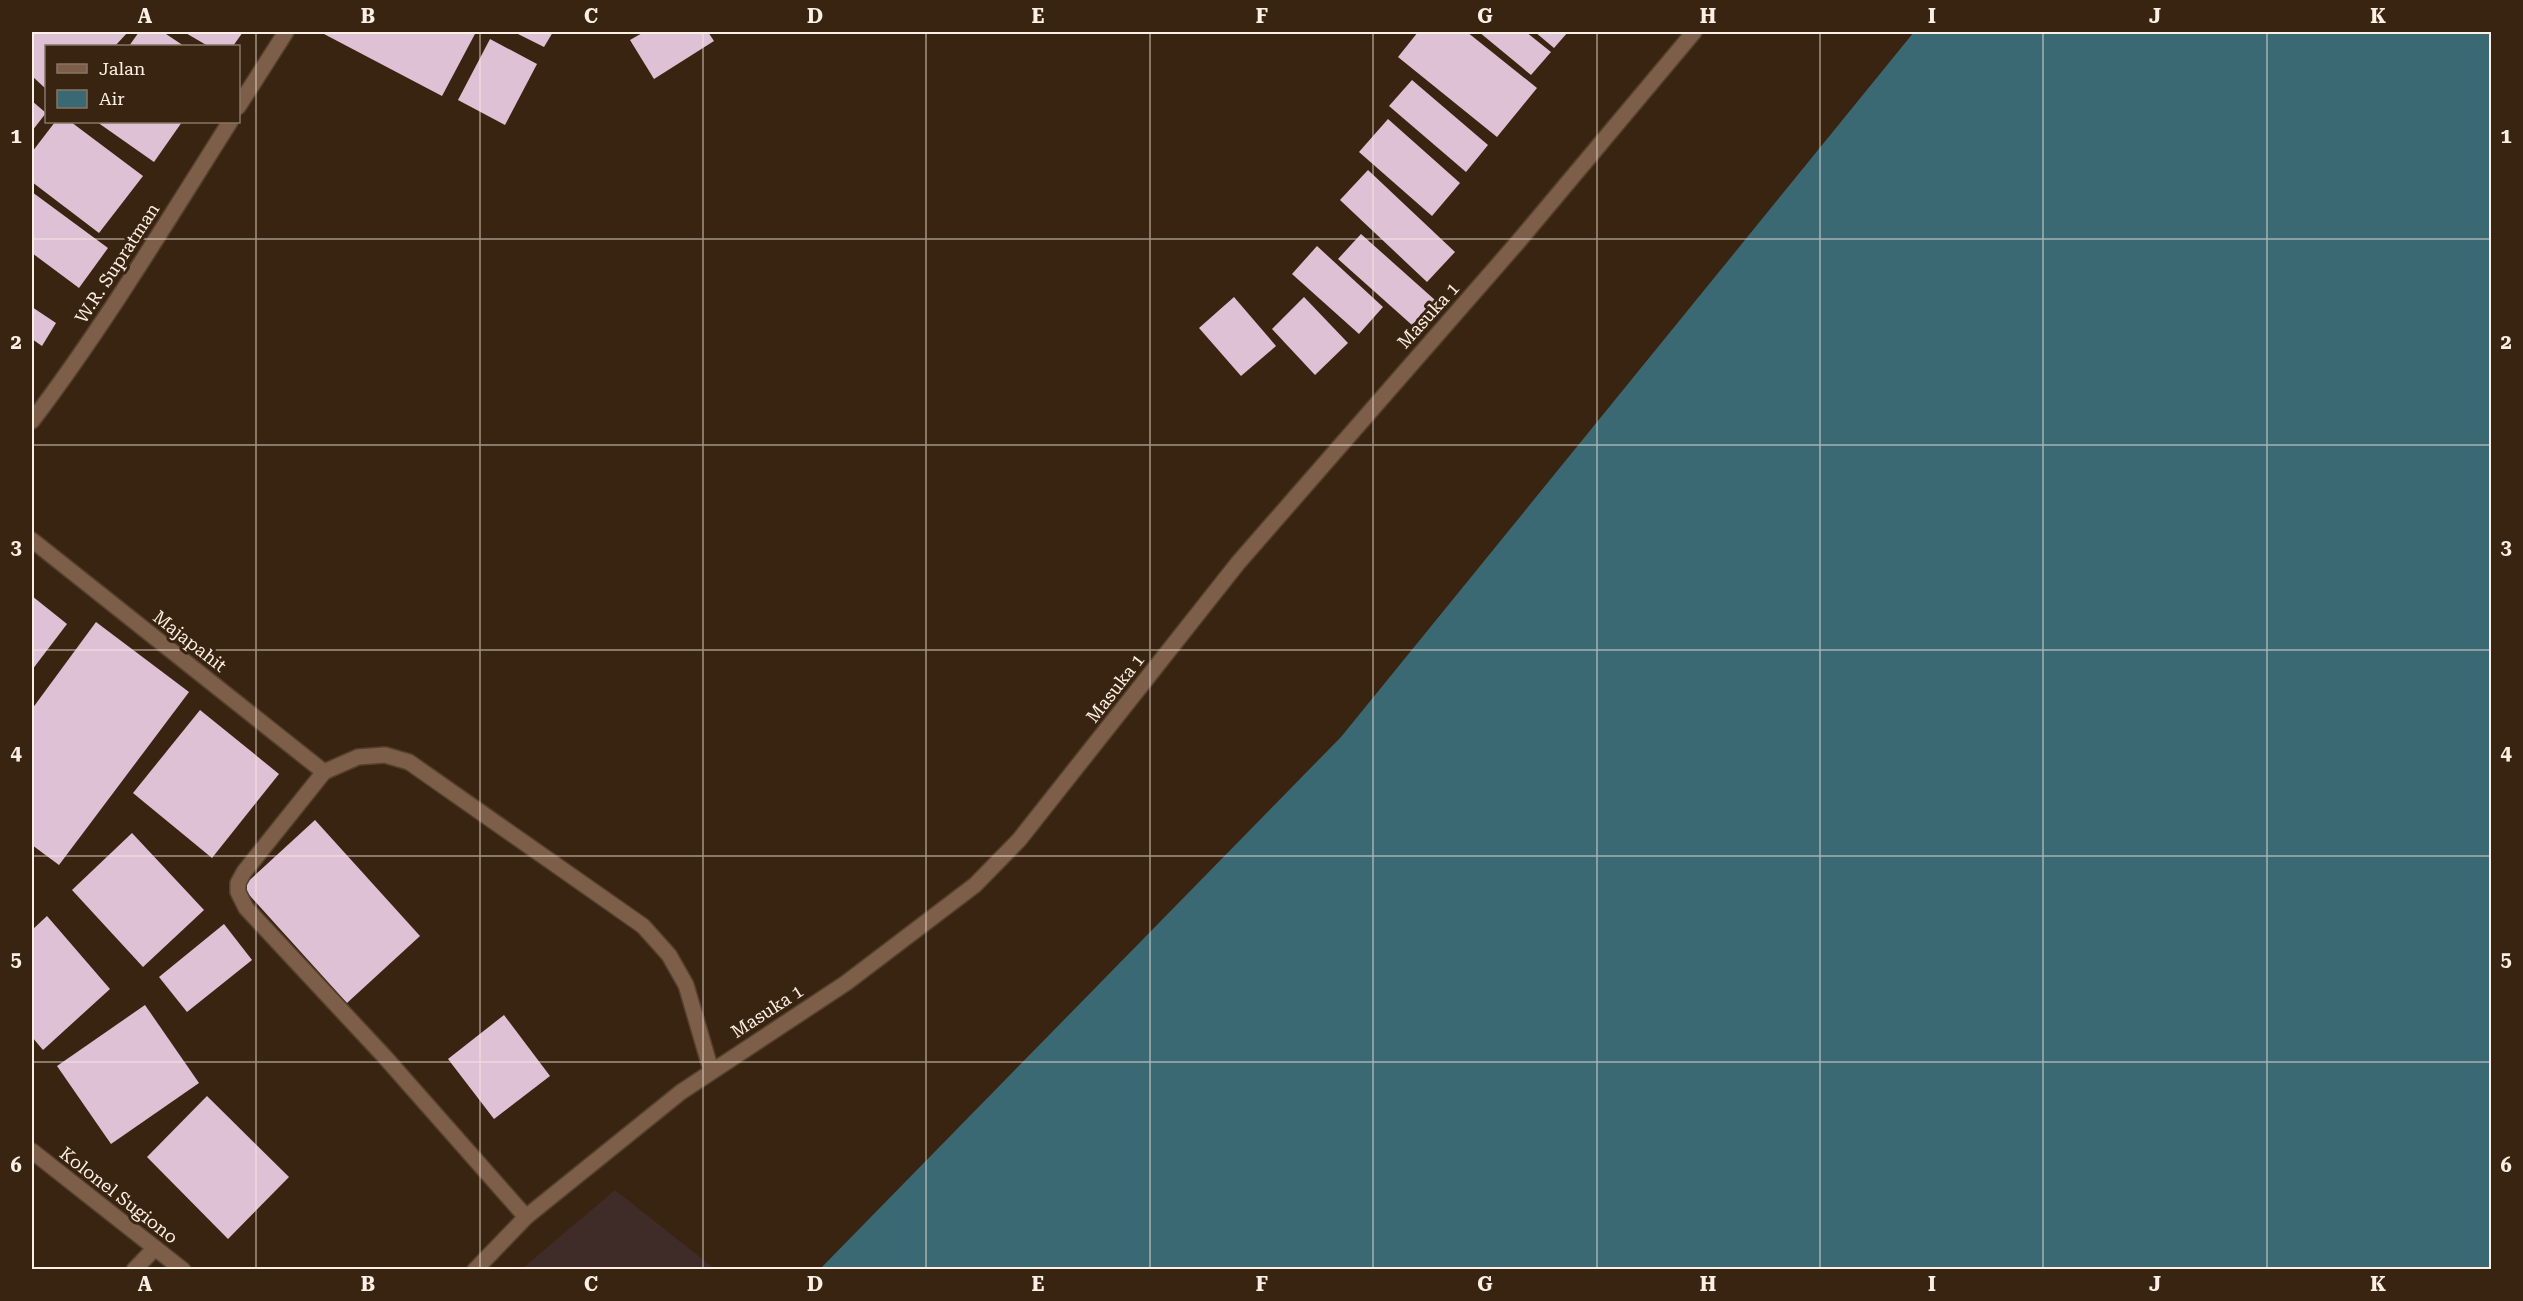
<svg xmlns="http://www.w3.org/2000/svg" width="2523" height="1301" viewBox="0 0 2523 1301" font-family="'Roboto Serif',serif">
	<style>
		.industrial { fill: #3f2b28 }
		.water { fill: #3b6973 }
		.building { fill: #dfc1d6 }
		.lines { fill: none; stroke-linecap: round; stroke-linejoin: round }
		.minor-casing { stroke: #54402e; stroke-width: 18 }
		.tertiary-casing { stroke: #54402e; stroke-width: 18 }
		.minor { stroke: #7c5e49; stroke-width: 15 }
		.tertiary { stroke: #7c5e49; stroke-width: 15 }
		.grid { fill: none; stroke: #fdefe3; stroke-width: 1.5; stroke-opacity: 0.55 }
		.labels { text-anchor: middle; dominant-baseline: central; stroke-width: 6; stroke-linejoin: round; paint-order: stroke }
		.street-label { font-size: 18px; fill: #fdefe3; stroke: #392411 }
		.neatline { fill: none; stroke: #fdefe3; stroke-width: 2 }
		.grid-label { font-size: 20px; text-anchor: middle; font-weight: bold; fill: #fdefe3 }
	</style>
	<rect width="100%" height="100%" fill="#392411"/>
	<path class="industrial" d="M615,1190l100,79h-193z"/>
	<path class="water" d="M1914,32h577v1237h-1671l521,-532z"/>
	<g class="building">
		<path d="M32,32h96l-13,14h-69v43l-14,-13z"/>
		<path d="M139,32h24l21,14h-55z"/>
		<path d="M184,32h59l-10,14h-25z"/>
		<path d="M326,32h150l-34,64 -118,-62z"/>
		<path d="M514,32h39l-9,15z"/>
		<path d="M644,32h64l6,9 -60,38 -24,-39z"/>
		<path d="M1418,32h49l70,56 -40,49 -99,-80z"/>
		<path d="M1479,32h47l25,20 -20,23z"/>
		<path d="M1535,32h33l-14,16z"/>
		<path d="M490,39l47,25 -32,61 -47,-25z"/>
		<path d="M1412,80l76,65 -22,27 -77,-66z"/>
		<path d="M32,101l14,12 -14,18z"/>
		<path d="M1388,119l72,64 -28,33 -73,-64z"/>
		<path d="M55,122h16l72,54 -44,57 -67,-51v-30z"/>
		<path d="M97,122h85l-28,40z"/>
		<path d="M1368,170l87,82 -28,30 -87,-82z"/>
		<path d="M32,192l76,56 -29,40 -47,-35z"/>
		<path d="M1361,234l74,66 -23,25 -74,-66z"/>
		<path d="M1317,246l66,61 -24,27 -67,-60z"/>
		<path d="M1234,297l42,49 -35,30 -42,-48z"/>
		<path d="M1304,297l44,46 -33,32 -43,-46z"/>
		<path d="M32,307l24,16 -14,23 -10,-7z"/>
		<path d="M32,596l35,28 -35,46z"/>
		<path d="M96,622l93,70 -130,173 -27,-20v-136z"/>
		<path d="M200,710l79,64 -67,84 -79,-65z"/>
		<path d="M315,820l105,116 -73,67 -105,-116z"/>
		<path d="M132,833l72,77 -61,57 -71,-77z"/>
		<path d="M47,916l63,73 -67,61 -11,-13v-107z"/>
		<path d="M224,924l28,36 -65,52 -28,-35z"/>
		<path d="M145,1005l54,78 -88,61 -54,-78z"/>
		<path d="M504,1015l46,61 -56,43 -46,-60z"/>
		<path d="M207,1096l82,81 -61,62 -81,-82z"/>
	</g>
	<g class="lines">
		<defs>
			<g id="minor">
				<path d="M238,107l48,-75"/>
				<path d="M32,421c72,-95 134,-198 198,-299"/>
				<path d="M32,540l292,232"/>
				<path d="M32,1151l151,119"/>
				<path d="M526,1217l-142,-161 -138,-148 -8,-16v-9l6,-11 80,-100 34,-15 27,-2 24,7 234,164 26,29 17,30 25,85"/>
				<path d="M134,1270l21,-22"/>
			</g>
			<path id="tertiary" d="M475,1270l51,-53 155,-125 165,-109 129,-98 44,-45 219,-277 280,-321 176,-210"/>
		</defs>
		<use href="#minor" class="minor-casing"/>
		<use href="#tertiary" class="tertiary-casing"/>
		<use href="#minor" class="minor"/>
		<use href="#tertiary" class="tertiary"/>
	</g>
	<path class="grid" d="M256,32v1238M480,32v1238M703,32v1238M926,32v1238M1150,32v1238M1373,32v1238M1597,32v1238M1820,32v1238M2043,32v1238M2267,32v1238M32,239h2460M32,445h2460M32,650h2460M32,856h2460M32,1062h2460"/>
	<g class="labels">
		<g class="street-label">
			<text transform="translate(117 263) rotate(-57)">W.R. Supratman</text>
			<text transform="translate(1428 315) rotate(-48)">Masuka 1</text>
			<text transform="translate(190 641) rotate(38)">Majapahit</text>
			<text transform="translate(1115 688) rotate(-52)">Masuka 1</text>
			<text transform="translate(767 1011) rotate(-33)">Masuka 1</text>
			<text transform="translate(119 1195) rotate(38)">Kolonel Sugiono</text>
		</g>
	</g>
	<rect width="2523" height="1301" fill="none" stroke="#392411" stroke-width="66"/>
	<rect x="45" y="45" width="195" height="78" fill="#392411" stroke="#877565" stroke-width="1.5"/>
	<rect x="57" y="64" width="30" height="9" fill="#7c5e49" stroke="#877565" stroke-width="1.5"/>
	<text x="99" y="75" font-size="18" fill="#fdefe3">Jalan</text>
	<rect x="57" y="90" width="30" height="18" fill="#3b6973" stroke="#877565" stroke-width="1.5"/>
	<text x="99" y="105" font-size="18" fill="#fdefe3">Air</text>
	<rect x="33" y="33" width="2457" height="1235" class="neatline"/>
	<g class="grid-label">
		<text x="145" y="23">A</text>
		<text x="368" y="23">B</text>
		<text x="591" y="23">C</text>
		<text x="815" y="23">D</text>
		<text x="1038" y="23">E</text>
		<text x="1262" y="23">F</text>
		<text x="1485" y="23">G</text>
		<text x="1708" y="23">H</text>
		<text x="1932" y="23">I</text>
		<text x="2155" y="23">J</text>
		<text x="2378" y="23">K</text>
		<text x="16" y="143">1</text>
		<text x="2506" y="143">1</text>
		<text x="16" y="349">2</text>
		<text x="2506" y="349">2</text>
		<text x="16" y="554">3</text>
		<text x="2506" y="554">3</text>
		<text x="16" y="760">4</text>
		<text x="2506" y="760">4</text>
		<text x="16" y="966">5</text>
		<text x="2506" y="966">5</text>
		<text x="16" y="1172">6</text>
		<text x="2506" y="1172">6</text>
		<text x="145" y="1291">A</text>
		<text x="368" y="1291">B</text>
		<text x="591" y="1291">C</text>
		<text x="815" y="1291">D</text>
		<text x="1038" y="1291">E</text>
		<text x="1262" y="1291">F</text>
		<text x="1485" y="1291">G</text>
		<text x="1708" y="1291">H</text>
		<text x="1932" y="1291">I</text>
		<text x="2155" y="1291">J</text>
		<text x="2378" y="1291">K</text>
	</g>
</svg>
